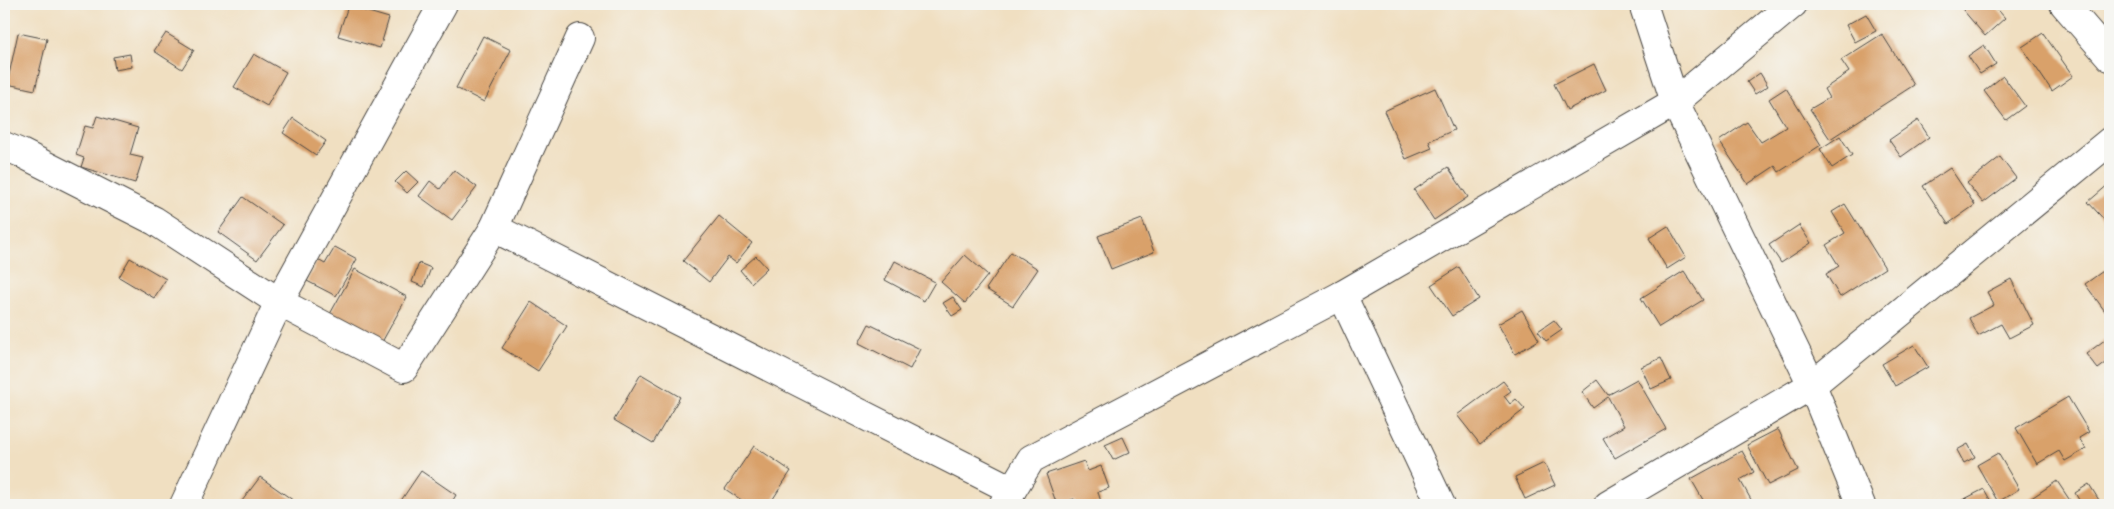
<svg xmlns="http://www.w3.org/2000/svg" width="2114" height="509" viewBox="0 0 2114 509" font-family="'IM FELL DW Pica',serif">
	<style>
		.building { fill: #d9a16b }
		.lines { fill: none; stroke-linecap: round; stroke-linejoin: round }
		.minor-casing { stroke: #494642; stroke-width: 30 }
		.minor { stroke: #fff; stroke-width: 28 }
	</style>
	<rect width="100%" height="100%" fill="#f6f6f2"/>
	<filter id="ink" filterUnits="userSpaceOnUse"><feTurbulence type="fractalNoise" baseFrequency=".02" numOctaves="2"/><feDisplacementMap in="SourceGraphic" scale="10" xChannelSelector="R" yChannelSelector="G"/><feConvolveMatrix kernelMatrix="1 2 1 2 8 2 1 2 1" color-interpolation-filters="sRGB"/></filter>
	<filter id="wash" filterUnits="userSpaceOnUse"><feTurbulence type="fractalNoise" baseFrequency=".0096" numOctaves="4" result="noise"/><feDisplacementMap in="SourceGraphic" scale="20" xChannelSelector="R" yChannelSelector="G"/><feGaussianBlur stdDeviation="1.12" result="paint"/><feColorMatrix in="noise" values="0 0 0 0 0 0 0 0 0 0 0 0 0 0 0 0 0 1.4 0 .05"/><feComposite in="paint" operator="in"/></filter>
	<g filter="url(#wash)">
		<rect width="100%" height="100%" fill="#f0dfc1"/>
		<g id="blocks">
			<g class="building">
				<path d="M1958,4h35l12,14 -20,18z"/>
				<path d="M348,6l41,12 -9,30 -42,-12z"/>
				<path d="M1866,14l10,17 -21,11 -9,-17z"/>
				<path d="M18,33l29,6 -12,51 -28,-6z"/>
				<path d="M166,33l28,17 -12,19 -28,-18z"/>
				<path d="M2043,33l30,43 -21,15 -30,-44z"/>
				<path d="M1882,34l32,51 -84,54 -20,-30 19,-11 -5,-9 25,-17 -8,-12z"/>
				<path d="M483,36l28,14 -27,52 -28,-14z"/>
				<path d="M1984,45l12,19 -16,10 -12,-18z"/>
				<path d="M130,54l2,13 -17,3 -2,-13z"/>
				<path d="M254,54l32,18 -19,34 -33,-19z"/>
				<path d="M1594,64l12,26 -39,20 -13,-26z"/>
				<path d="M1760,73l8,13 -13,8 -8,-12z"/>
				<path d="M2003,76l22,30 -19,14 -22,-29z"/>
				<path d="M1435,88l19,42 -25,11 3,7 -26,11 -22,-48z"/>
				<path d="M1786,88l35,57 -42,27 -4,-6 -27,18 -29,-43 28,-19 14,20 25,-15 -17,-28z"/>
				<path d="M97,116l41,12 -8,27 13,3 -8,25 -54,-16 3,-9 -8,-3 9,-29 8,2z"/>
				<path d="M293,118l33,23 -10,14 -33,-22z"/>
				<path d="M1918,120l11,17 -28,20 -12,-17z"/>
				<path d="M1840,136l12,19 -20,13 -12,-19z"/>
				<path d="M2000,157l16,21 -33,25 -16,-20z"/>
				<path d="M1448,167l20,30 -34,23 -20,-30z"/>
				<path d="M1950,168l25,37 -27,19 -25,-38z"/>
				<path d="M454,170l23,17 -25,33 -33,-24 11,-15 10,8z"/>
				<path d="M406,171l12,11 -11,11 -12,-11z"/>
				<path d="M2110,183v41l-1,1 -21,-23z"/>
				<path d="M243,197l40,28 -26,35 -39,-28z"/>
				<path d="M1845,204l40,64 -45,29 -14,-23 13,-8 -13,-21 19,-12 -13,-21z"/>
				<path d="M719,216l33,27 -16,20 -8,-6 -19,25 -26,-21z"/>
				<path d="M1142,219l12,33 -43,17 -13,-33z"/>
				<path d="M1799,225l12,18 -30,20 -12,-18z"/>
				<path d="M1668,226l18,31 -19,12 -18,-31z"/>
				<path d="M335,247l22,12 -21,37 -29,-15 11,-21 7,4z"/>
				<path d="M1011,252l27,17 -25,37 -27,-17z"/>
				<path d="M965,255l23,20 -23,28 -24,-21z"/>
				<path d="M756,256l11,12 -16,15 -11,-13z"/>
				<path d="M130,258l36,21 -12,19 -35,-21z"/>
				<path d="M895,261l40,21 -11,19 -39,-21z"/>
				<path d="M419,263l12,5 -7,19 -12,-5z"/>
				<path d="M2110,266v52l-25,-34z"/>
				<path d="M1459,267l20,32 -27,17 -21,-31z"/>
				<path d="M355,269l52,28 -25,45 -52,-28z"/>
				<path d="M1684,271l19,29 -44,27 -18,-29z"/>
				<path d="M2011,279l23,46 -25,13 -8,-14 -23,12 -9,-18 25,-13 -7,-13z"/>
				<path d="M953,297l9,13 -10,6 -9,-13z"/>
				<path d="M531,302l36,24 -29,45 -36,-23z"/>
				<path d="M1522,310l17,30 -24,14 -17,-30z"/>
				<path d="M1554,320l8,10 -16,11 -8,-10z"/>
				<path d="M869,324l51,25 -10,20 -51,-26z"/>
				<path d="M2110,336v24l-12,9 -12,-15z"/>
				<path d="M1914,345l14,22 -33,19 -13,-22z"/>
				<path d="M1661,358l10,22 -20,9 -10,-22z"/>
				<path d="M641,374l39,23 -27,46 -39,-23z"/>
				<path d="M1637,379l29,50 -51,29 -12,-20 21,-12 -16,-29 -15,11 -11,-16 15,-12 11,15z"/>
				<path d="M1503,381l8,10 -7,5 6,8 6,-5 9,10 -45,35 -23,-29z"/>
				<path d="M2068,397l21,35 -10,6 7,11 -21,12 -6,-10 -22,13 -21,-36z"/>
				<path d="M1778,429l20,41 -30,15 -21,-40z"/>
				<path d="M1123,437l7,15 -17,8 -8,-15z"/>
				<path d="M1968,444l7,13 -11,6 -7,-13z"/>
				<path d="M754,446l37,25 -22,34h-20l-24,-16z"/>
				<path d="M1742,451l12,21 -14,8 14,25h-48l-15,-26z"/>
				<path d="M1998,453l21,36 -21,13 -21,-37z"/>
				<path d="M1084,461l4,10 13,-5 8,22 -11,4 3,10 -8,3h-17l-2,-6 -17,6 -11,-31z"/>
				<path d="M1544,463l11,22 -30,14 -10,-22z"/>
				<path d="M421,471l35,24 -6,10h-52z"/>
				<path d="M260,477l37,26 -2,2h-56z"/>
				<path d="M2057,481l16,24h-52z"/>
				<path d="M2089,484l13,21h-20l-7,-12z"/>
				<path d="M1984,489l9,16h-40z"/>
			</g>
		</g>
	</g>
	<g filter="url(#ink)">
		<use href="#blocks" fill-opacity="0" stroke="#494642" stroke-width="1"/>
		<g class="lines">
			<defs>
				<g id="minor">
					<path d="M1643,4l32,98 137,283 49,120"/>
					<path d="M2064,4l46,53"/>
					<path d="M4,146l17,7 134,68 124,81 125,66 90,-140 86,-190"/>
					<path d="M494,228l518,262"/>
					<path d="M1342,295l99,210"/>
					<path d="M184,505l95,-203 164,-298"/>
					<path d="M1003,505l28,-46 311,-164 333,-193 118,-98"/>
					<path d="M1608,505l204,-120 298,-244"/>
				</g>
			</defs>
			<use href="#minor" class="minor-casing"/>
			<use href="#minor" class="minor"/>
		</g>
	</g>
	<rect width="2114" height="509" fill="none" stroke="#f6f6f2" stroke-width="20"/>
</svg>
